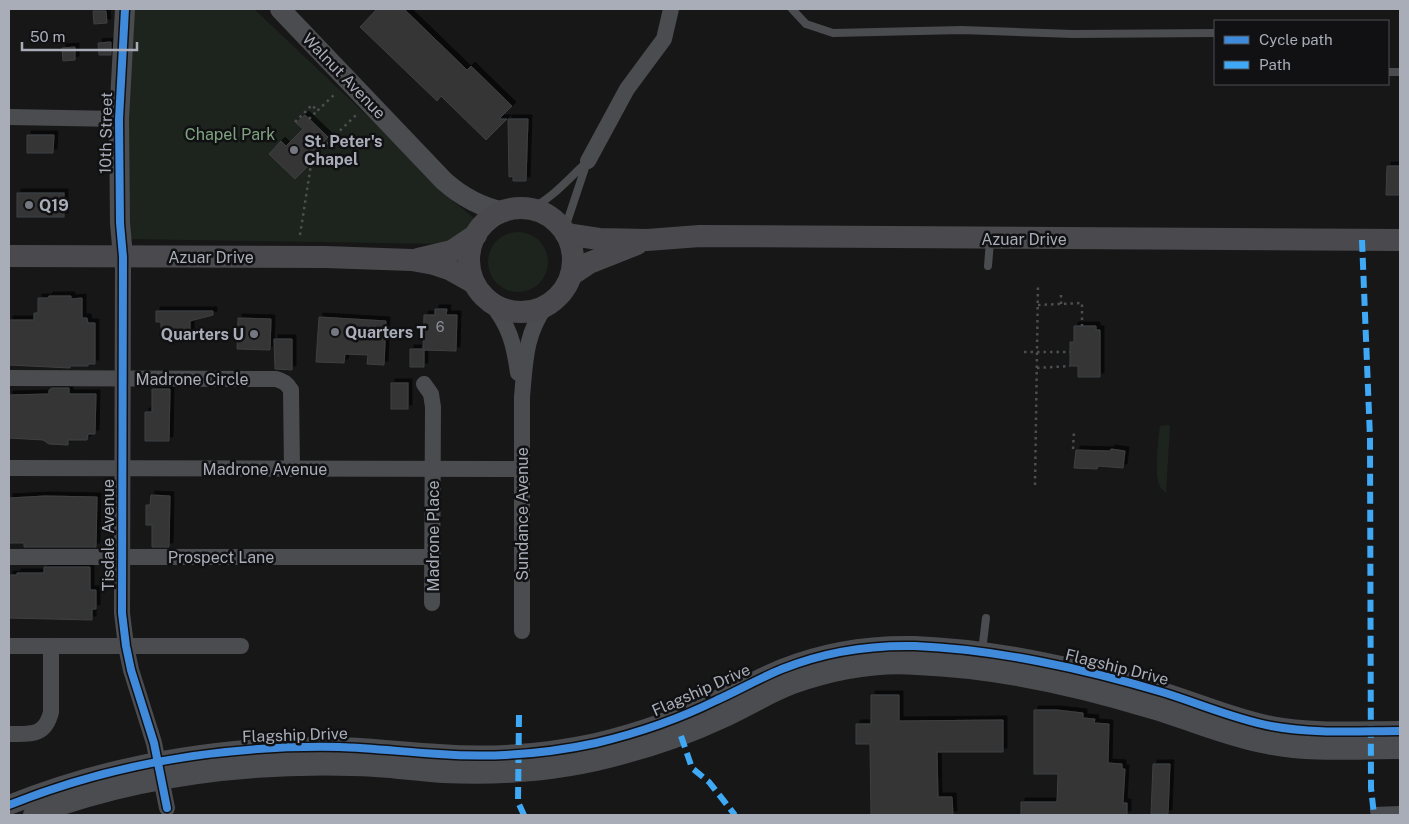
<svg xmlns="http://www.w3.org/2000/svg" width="1409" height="824" viewBox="0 0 1409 824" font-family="'Public Sans',sans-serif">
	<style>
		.green { fill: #1d241e }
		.building { fill: #353536; stroke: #3f4043; filter: url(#shadow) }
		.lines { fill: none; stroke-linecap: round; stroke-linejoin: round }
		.path { stroke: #4d4e52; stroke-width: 2.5; stroke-dasharray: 2.5 4; stroke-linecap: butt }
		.service { stroke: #4b4c50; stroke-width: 8 }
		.minor { stroke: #4b4c50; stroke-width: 16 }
		.tertiary { stroke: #4b4c50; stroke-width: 20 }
		.secondary { stroke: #4a4a4e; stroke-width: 22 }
		.quiet { stroke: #3fa9f5; stroke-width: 6; stroke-dasharray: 12 6; stroke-linecap: butt }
		.cycleway-casing { stroke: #111113; stroke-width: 11 }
		.cycleway { stroke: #408adc; stroke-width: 8 }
		.poi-dot { fill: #757880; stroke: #111113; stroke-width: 2 }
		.labels { text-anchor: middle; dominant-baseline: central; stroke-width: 5; stroke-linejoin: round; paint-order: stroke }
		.number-label { font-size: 14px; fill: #8b8f98 }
		.street-label { font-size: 16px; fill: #a8adb8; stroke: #111113 }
		.park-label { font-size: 16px; fill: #7fa381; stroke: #111113 }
		.poi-label { font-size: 16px; font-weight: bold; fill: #a8adb8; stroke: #111113; text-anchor: start }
	</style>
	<defs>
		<filter id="shadow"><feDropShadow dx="4" dy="-4" stdDeviation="0" flood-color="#0009"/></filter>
	</defs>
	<rect width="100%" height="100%" fill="#171717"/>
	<g class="green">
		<path d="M129,9h125l177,167 23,26 20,16 -11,16 -19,10 -319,-5z"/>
		<circle cx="518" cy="262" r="30"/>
		<path d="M1170,425l-4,68c-2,-2 -4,-4 -6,-6 -6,-11 -2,-48 0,-61z"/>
	</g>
	<g class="building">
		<path d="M377,9h27l63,61 4,-4 41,40 -13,13h8l-21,21 -45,-44 -4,5 -77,-74z"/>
		<path d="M93,11h13l1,12 -13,1z"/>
		<path d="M111,42v13h-12l-1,-12z"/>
		<path d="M75,47v13l-12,1 -1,-13z"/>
		<path d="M305,115l23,22 -25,26 4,4 -12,12 -26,-25 12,-13 5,5 17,-17 -7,-6z"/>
		<path d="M508,119h20l-2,62h-13v-5l-4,1z"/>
		<path d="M27,135h27l-1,18h-26z"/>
		<path d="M1387,166h13v29h-14z"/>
		<rect x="17" y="193" width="47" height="24"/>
		<path d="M49,296h22v3l11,-1v20h5l1,5h7v41h-7v2h-18v2l-61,-3v-45h25v-7h4v-15h10z"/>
		<path d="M435,309h12l-1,6h11l-1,36 -32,-1v17h-14v-18h13l1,-34h11z"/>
		<path d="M156,311h57v4l-23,6v15l-29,-1v-13h-5z"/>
		<path d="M319,317l67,4 -2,44 -17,-1 1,-9 -23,-1 -1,9 -28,-1z"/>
		<path d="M238,318l33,1 -1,31 -33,-1z"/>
		<path d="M1074,326h22v4h4v47h-22v-11h-8v-24h4z"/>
		<path d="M274,339h18v31l-17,-1z"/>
		<rect x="391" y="383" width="17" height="26"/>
		<path d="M52,388h17v6h27l-1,40h-7l-1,6h-19v5l-19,-1 -6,-4 -34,-2v-43l40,-1v-4z"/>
		<path d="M152,389h18l-1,52h-24v-29h7z"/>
		<path d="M1111,449l14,2 -2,17 -25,-2 -1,3 -23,-1 2,-18 34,1z"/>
		<path d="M151,495l19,1 -1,51h-17v-22h-6v-20h4z"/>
		<path d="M45,496l52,1 -1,50h-72v-4h-15v-45z"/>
		<path d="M44,567h46v23h6v19h-4v11l-83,-2v-43h8v-2h27z"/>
		<path d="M871,695h28v26l104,-1v32h-66l1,45h14l1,18h-82l-1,-71h-14v-20h15z"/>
		<path d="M1034,710h23l26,3v5l12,1 -1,4 15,1 -1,39 14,1v5h3l-2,34h4v12h-106v-13h36l1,-28h-24z"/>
		<path d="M1153,764h17l-2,50h-17z"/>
	</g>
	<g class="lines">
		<g class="path">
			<path d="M309,119l8,-8"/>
			<path d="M295,122l17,-17 5,6 18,-17"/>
			<path d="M305,165l6,-6"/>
			<path d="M300,235l12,-77 44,-43"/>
			<path d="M1061,304v-12"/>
			<path d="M1038,305l44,-2v23"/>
			<path d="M1024,352h46"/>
			<path d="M1037,368l33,-2"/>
			<path d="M1073,449l1,-18"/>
			<path d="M1035,485l3,-201"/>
		</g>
		<g class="service">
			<path d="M792,9l14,15 27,9 129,-3 111,4 142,-1"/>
			<path d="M1388,72h12"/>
			<path d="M530,209c23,-11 39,-31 58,-48"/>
			<path d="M564,231l23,-69"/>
			<path d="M988,266l2,-25"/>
			<path d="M982,651l4,-33"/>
			<path d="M1374,811l26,-1"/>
		</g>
		<g class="minor">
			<path d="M9,117l110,2"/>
			<path d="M588,161l39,-72 37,-50 7,-30"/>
			<path d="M123,257l-1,356 4,33 5,24 23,73 13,65"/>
			<path d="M490,302c19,23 24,41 28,71"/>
			<path d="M9,378l267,1c7,2 11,4 15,11l1,79"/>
			<path d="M424,384l7,10 2,13 -1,196"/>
			<path d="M9,468l513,1"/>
			<path d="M9,557h424"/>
			<path d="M522,631v-234c3,-33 3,-64 24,-91"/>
			<path d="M9,646h232"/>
			<path d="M9,734c21,0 36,3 42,-22v-66"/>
		</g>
		<g class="tertiary">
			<path d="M280,9l164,172c18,16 36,26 60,31"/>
			<path d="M123,257l-3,-34 -1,-104 6,-110"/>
			<path d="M9,805c105,-42 217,-60 330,-58 33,1 66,5 100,7 52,4 106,0 157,-11 42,-10 83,-24 121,-43 22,-10 43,-22 65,-31 42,-17 88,-24 133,-23 79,3 171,23 247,46 36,11 72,27 109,34 42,8 87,5 129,5"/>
			<path d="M33,815c102,-38 211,-52 319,-49 30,0 60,5 91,7 61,3 122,-2 181,-19 34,-9 67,-21 99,-36 24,-11 46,-25 70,-34 40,-14 82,-22 124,-19 79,3 160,21 235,44 38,11 76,28 115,35 43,9 89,5 133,5"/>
		</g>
		<g class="secondary">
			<circle cx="521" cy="260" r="52"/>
			<path d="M566,234l33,5 48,1 53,-4 700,4"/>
			<path d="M9,256l316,1 87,3 22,4 15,5 25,14"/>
			<path d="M418,259l34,-8 24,-16"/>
			<path d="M571,275l18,-12 48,-19"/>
		</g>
		<g class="quiet">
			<path d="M1362,240l8,198 1,350 3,27"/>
			<path d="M519,715l-1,87 6,13"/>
			<path d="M681,736l11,32 17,14 26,33"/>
		</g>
		<defs>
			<g id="cycleway">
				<path d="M125,9l-6,110 1,104 3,34 -1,356 4,33 5,24 23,73 13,65"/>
				<path d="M9,805c105,-42 217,-60 330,-58 33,1 66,5 100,7 52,4 106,0 157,-11 42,-10 83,-24 121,-43 22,-10 43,-22 65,-31 42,-17 88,-24 133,-23 79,3 171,23 247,46 36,11 72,27 109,34 42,8 87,5 129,5"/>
			</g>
		</defs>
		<use href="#cycleway" class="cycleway-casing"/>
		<use href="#cycleway" class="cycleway"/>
	</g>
	<g class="poi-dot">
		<circle cx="294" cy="150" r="5"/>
		<circle cx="29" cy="205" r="5"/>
		<circle cx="335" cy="332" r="5"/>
		<circle cx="254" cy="334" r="5"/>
	</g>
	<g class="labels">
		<g class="number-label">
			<text x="440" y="327">6</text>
		</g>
		<g class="street-label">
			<text transform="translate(344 76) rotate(46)">Walnut Avenue</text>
			<text transform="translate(106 133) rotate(-89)">10th Street</text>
			<text x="1024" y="239">Azuar Drive</text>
			<text x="211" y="257">Azuar Drive</text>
			<text x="192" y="379">Madrone Circle</text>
			<text x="265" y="469">Madrone Avenue</text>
			<text transform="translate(522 514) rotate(-90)">Sundance Avenue</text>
			<text transform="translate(108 535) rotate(-90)">Tisdale Avenue</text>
			<text transform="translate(433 536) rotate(-90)">Madrone Place</text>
			<text x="221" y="557">Prospect Lane</text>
			<text transform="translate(1117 667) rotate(14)">Flagship Drive</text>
			<text transform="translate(701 690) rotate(-24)">Flagship Drive</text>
			<text transform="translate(295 735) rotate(-2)">Flagship Drive</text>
		</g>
		<g class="park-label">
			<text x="230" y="134">Chapel Park</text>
		</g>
		<g class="poi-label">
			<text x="304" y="141">St. Peter's<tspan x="304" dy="18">Chapel</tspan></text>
			<text x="39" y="205">Q19</text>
			<text x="345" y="332">Quarters T</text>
			<text x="244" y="334" text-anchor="end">Quarters U</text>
		</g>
	</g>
	<rect width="1409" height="824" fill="none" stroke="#a8adb8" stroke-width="20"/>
	<rect x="1214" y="20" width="175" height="65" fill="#111113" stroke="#4d4f55"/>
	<rect x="1224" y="36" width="25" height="8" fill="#408adc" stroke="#4d4f55"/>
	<text x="1259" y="45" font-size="15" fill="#a8adb8">Cycle path</text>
	<rect x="1224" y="61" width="25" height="8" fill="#3fa9f5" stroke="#4d4f55"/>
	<text x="1259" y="70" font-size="15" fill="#a8adb8">Path</text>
	<path d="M22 42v8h115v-8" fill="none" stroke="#a8adb8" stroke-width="2.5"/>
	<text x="30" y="42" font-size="15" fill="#a8adb8" stroke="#111113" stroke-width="4" paint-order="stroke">50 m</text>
</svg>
